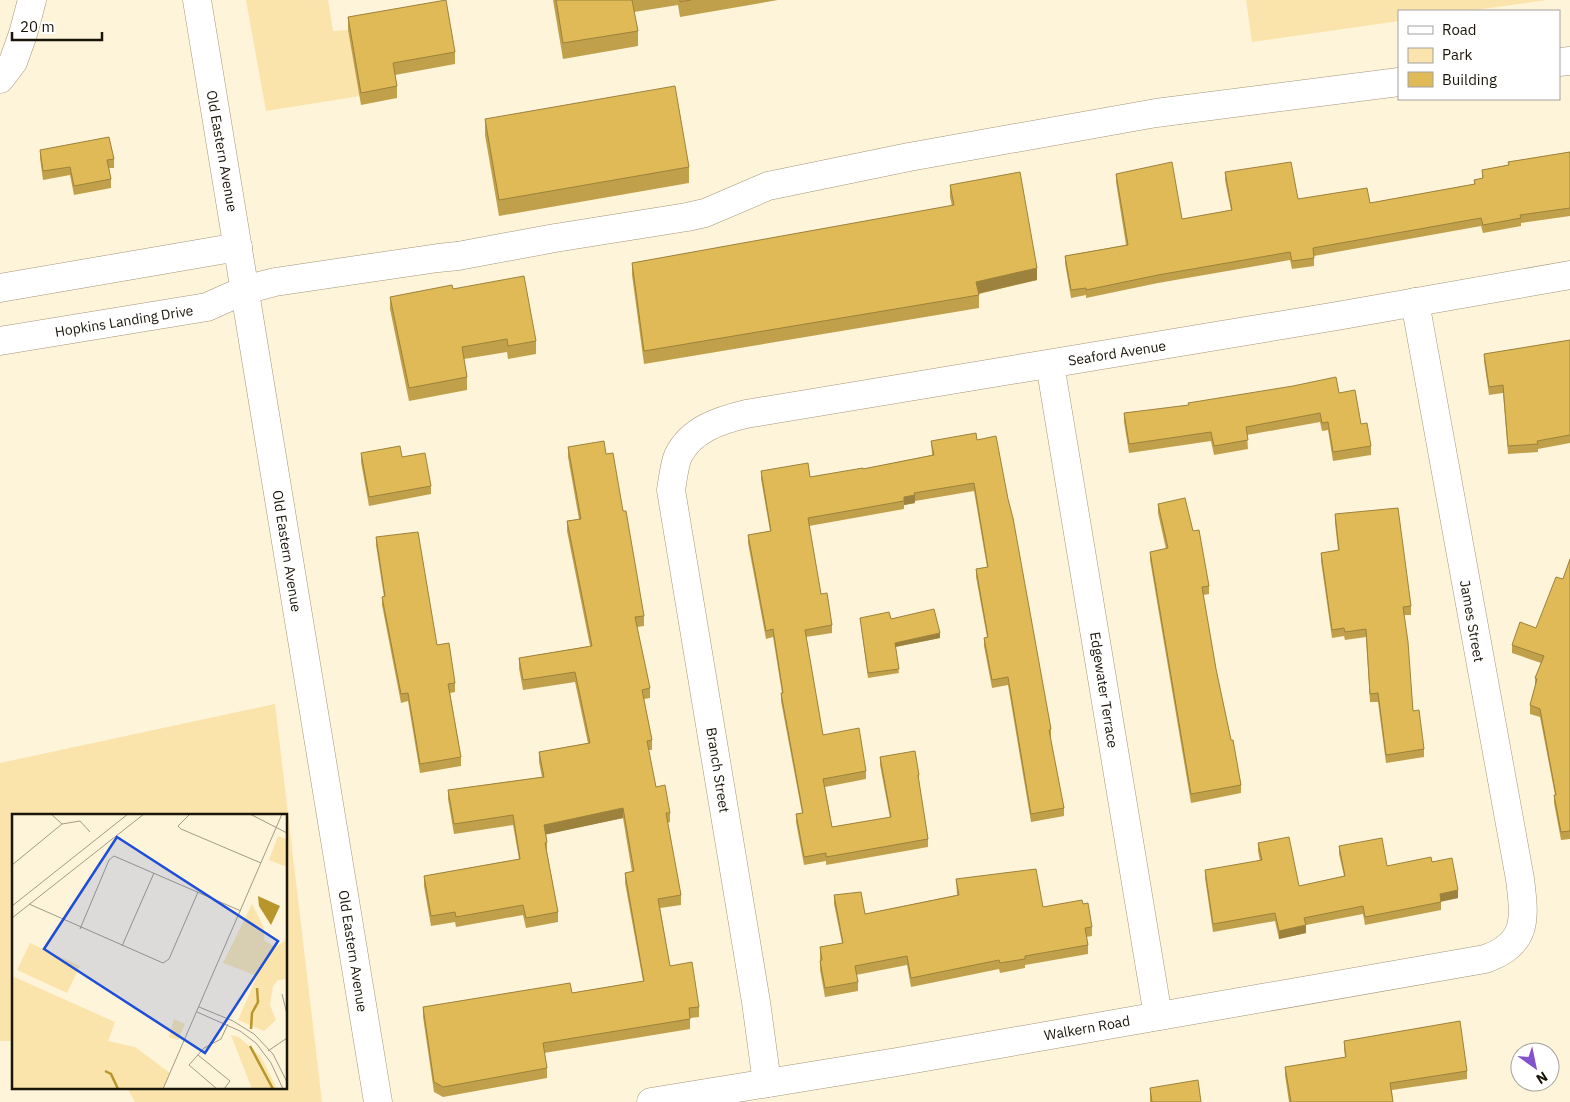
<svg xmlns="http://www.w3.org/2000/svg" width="1570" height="1102" viewBox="0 0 1570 1102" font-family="'IBM Plex Sans',sans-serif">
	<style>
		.green { fill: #fae4ac }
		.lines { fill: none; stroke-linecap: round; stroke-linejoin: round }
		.minor-casing { stroke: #a29678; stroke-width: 29 }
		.minor { stroke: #fff; stroke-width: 28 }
		.wall { fill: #c0a04a }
		.shaded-wall { fill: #9c823c }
		.building { fill: #dfba56; stroke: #9c823c }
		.labels { text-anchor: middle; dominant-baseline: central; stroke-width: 4; stroke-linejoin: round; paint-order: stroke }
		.street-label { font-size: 14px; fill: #1a1509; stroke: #fff }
		.inset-river { fill: none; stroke: #b9962c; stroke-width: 2.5 }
		.inset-road { fill: none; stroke: #a39b86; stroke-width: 1 }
		.view { fill: #1d4ed8; fill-opacity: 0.15; stroke: #1d4ed8; stroke-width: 2.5 }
		.inset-edge { fill: none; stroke: #1a1509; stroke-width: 2.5 }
	</style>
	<rect width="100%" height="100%" fill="#fef4da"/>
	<g class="green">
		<path d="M246,0h82l5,31 15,-1 12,66 -94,15z"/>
		<path d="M1246,0h301l-79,11h-69v10l-147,21z"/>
		<path d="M275,704l47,398h-187l-8,-14h159v-272h-272v225h-14v-278z"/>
	</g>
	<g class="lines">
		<defs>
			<g id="minor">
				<path d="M197,0l181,1102"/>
				<path d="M1559,62l11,-1"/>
				<path d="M0,79l13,-17 10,-28 9,-34"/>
				<path d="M0,288l238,-41"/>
				<path d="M0,341l207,-34 38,-17 30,-8 163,-24 20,-2 97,-18 132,-21 18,-4 63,-27 141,-29 247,-44 243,-31"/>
				<path d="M1050,364l108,652"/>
				<path d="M767,1083l-11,-81 -85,-512c2,-11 3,-24 7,-34 13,-27 43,-36 68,-42l591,-98 233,-41"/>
				<path d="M651,1102l246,-40 588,-103c43,-15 40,-40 35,-80l-105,-577"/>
			</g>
		</defs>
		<use href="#minor" class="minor-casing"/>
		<use href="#minor" class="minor"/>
	</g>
	<g class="wall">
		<path d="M553,0h225l-98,17 -2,-12 -44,7 4,19v15l-75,13z"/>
		<path d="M348,17l107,35v12l-60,11 2,11v12l-36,7 -13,-75z"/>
		<path d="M485,119l204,48v16l-190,33 -14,-81z"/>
		<path d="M40,150l74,9v9h-5l2,11v9l-37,7 -4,-20 -27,5 -3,-22z"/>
		<path d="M1570,152v64l-49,7v3l-38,7 -2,-7 -167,30v10l-22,3 -2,-9 -132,23 -72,15v-3l-15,3 -6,-35v-7l61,-11 -10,-63v-8l66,45 49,-9 -6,-30v-8l73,27 72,4 104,-19v-4l8,-1v-9l26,-5v-3z"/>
		<path d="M950,185l87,95 -58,14v14l-335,56 -12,-89v-12l320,-57 -2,-9z"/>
		<path d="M453,289l83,52v13l-28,5 -1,-7 -43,7 3,18v13l-58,11 -19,-92v-12z"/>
		<path d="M1570,340v103l-32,6v3l-30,2 -5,-61 -14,2 -5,-34v-7z"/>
		<path d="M1339,393l22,31 10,22v9l-38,6 -5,-31 -6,1 -2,-9 -73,13 1,14 -34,6 -3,-14 -82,12 -5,-31v-9z"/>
		<path d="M977,440l31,59 43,230v8h-1l14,71v8l-33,6 -23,-137 -16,3 -8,-42v-8l3,-1 -11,-60v-8l11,-2 -13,-76 -59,10v2l-11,2v4l-95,17 12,68 11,31v8l-26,4 17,98 43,36v8l-41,8 7,40 58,-9 -10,-53v-8l39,18v8l9,56v8l-102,18v-4l-22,4 -8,-43v-8l6,-1 -21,-112v-8h1l-9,-56 -7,2 -18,-96v-8l22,-4 -9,-52v-8l49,6 53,-8 69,-14 -1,-14z"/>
		<path d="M568,447l38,7 17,57 21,105v10l-7,1 13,61v10l-6,1 8,41v10h-4l8,37 14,26v9l-3,1 14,72v10l-21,3 10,58 29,41v10l-9,1v11l-146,24 3,15v10l-104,19 -9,-5 -11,-75v-10l149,-14 71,-12 -18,-98v-10l7,-1 -9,-54 -77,16 1,8v10l11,60v10l-32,6 -3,-13 -67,12 -1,-5 -24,4 -7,-40v-10l95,-17 -6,-34 -59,9 -6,-35v-9l94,-13 -3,-15v-10l49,-9 -13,-61 -52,8 -4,-22v-10l71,-12 -23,-115v-10l12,-2 -11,-62z"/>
		<path d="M361,453l41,4 29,29v8l-62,12 -8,-44z"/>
		<path d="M1158,504l35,27 16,55v8l-6,1 13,74 15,71 10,45v8l-50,10 -41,-243v-8l16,-3 -8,-36z"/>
		<path d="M1335,514l76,92v9h-7l9,96 11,38v8l-38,6 -8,-61h-8l-4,-65 -21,3 -1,-4 -12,2 -11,-77v-8l17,-3 -3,-27z"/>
		<path d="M376,537l61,108 18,38v9l-5,1 11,64v9l-41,7 -12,-72 -7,2 -19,-98v-8h2l-8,-52z"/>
		<path d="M1570,559v280l-9,1 -7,-37v-8h1l-15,-78 -10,-3v-9l5,-19v-8l6,-15 -29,-10v-8l24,-17 27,-49z"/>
		<path d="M860,618l31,1 49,19 -45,9 4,26 -31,5z"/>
		<path d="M1258,843l41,43 45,-10 -5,-22v-8l48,20 45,-4 26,36 -17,3v9l-76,15 -2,-11 -57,11v8l-27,6 -4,-18 -62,11 -8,-54v-8l55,-9 -2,-10z"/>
		<path d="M956,879l87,28 40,-3 9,23v9l-6,1 2,8v9l-63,11v3l-25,5 -1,-4 -88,18 -4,-22 -51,10 2,7v9l-33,6 -5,-27v-23l22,-4 -8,-39v-9l31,19 92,-19z"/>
		<path d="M1344,1041l123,30v8l-75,11 1,12h-104l-4,-27v-8l60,-10 -1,-8z"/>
		<path d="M1150,1088l51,14h-51z"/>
	</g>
	<g class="shaded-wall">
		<path d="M1037,268v12l-61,14v-12z"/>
		<path d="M915,495v8l-11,2v-8z"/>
		<path d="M940,633v5l-45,9v-4z"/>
		<path d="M623,808v10l-79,17v-10z"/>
		<path d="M1458,890v8l-18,4v-8z"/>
		<path d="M1306,925v8l-27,6v-8z"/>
	</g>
	<g class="building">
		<path d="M446,0l9,52 -62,11 4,23 -36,7 -13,-76z"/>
		<path d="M556,0h76l6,31 -75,12z"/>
		<path d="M680,0h11l-11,2z"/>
		<path d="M675,86l14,81 -190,33 -14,-81z"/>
		<path d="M109,137l5,22 -7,1 4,19 -37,7 -4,-19 -27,4 -3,-21z"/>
		<path d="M1570,152v56l-50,7 1,3 -38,7 -2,-7 -168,30 1,10 -22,3 -2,-9 -132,23 -72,15v-2l-15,2 -6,-34 63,-11 -12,-71 56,-12 10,57 50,-9 -7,-38 66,-10 7,37 69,-11 3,15 105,-19 -1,-4 9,-2 -1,-8 27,-5 -1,-3z"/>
		<path d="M1020,172l17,96 -61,14 3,13 -335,56 -12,-88 322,-58 -4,-20z"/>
		<path d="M524,276l12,65 -28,5 -1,-7 -45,8 5,30 -58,11 -19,-91 62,-12 1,4z"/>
		<path d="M1570,340v95l-33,6 1,3 -30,2 -5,-61 -14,2 -5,-33z"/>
		<path d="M1336,377l3,16 16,-3 6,34 6,-1 4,23 -38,6 -5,-30 -6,1 -2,-10 -74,14 2,13 -34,6 -3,-14 -82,12 -5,-31 65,-8 -1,-2 105,-17z"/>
		<path d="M976,433l1,7 19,-4 12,63 5,19 38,211 -2,1 15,78 -33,6 -23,-137 -16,3 -8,-42 4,-1 -12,-68 12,-2 -14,-84 -60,10 1,2 -11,2v4l-96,17 13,76 6,-1 5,32 -27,5 18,105 36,-7 7,43 -43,8 9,48 59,-10 -11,-60 35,-6 4,24h-1l10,64 -102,18v-4l-22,4 -8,-43 7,-1 -22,-120h2l-10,-64 -7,2 -18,-96 23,-4 -10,-60 47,-8 2,14 53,-9v1l71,-14 -3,-14z"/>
		<path d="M604,441l2,13 7,-1 10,58h3l18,105 -9,1 15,71 -8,2 10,50 -5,1 9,46 9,-2 5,28h-4l15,82 -23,4 12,67 22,-4 7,45 -10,1 1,11 -147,24 4,25 -104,19 -9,-5 -11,-75 147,-24 2,10 72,-12 -19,-108 9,-2 -11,-63 -79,17 3,17 -2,1 13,69 -32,6 -3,-13 -67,12 -1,-5 -24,4 -7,-40 96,-17 -7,-44 -59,9 -6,-34 96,-13 -5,-25 51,-9 -15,-71 -52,8 -4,-22 73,-12 -25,-125 14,-2 -13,-72z"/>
		<path d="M400,446l2,11 23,-4 6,33 -62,11 -8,-44z"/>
		<path d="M1185,498l8,33 6,-1 10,56 -7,1 14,82 15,71h2l8,45 -50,9 -41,-242 18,-4 -10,-44z"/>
		<path d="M1398,508l13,98 -8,1 5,35 5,69 6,-1 5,39 -38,6 -8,-62 -8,1 -4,-65 -21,3 -1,-4 -12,2 -11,-77 18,-3 -4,-36z"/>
		<path d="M418,532l19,113 12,-2 6,40 -7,1 13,73 -41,7 -12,-71 -7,1 -19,-97 3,-1 -9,-59z"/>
		<path d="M1570,559v272l-9,1 -7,-37h2l-16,-86 -10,-4 7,-26 -2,-1 9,-22 -32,-11 8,-23 16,6 20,-51 7,2z"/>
		<path d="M934,609l6,24 -45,10 4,26 -31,4 -8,-55 29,-6 2,7z"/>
		<path d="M1289,837l10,49 46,-10 -6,-30 43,-8 5,28 44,-9 1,5 20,-4 6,32 -18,4 1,8 -76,15 -2,-11 -59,12 2,7 -27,6 -4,-18 -62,11 -8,-54 57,-10 -4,-17z"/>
		<path d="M1036,869l7,38 39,-7 1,4 5,-1 4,24 -7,1 3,17 -63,11v3l-25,4 -1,-3 -88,18 -4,-22 -52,10 3,16 -33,6 -5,-27 2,-1 -2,-13 23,-4 -9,-48 27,-3 4,22 94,-19 -3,-16z"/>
		<path d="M1460,1021l7,50 -77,12 3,19h-102l-6,-35 61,-10 -2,-16z"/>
		<path d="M1198,1080l3,22h-49l-2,-14z"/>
	</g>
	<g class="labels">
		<g class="street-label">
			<text transform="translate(222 151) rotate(80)">Old Eastern Avenue</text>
			<text transform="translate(124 321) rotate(-9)">Hopkins Landing Drive</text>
			<text transform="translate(1117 353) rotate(-9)">Seaford Avenue</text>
			<text transform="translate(287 551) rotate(81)">Old Eastern Avenue</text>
			<text transform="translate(1472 621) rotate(80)">James Street</text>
			<text transform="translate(1104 690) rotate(81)">Edgewater Terrace</text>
			<text transform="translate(718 770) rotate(81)">Branch Street</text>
			<text transform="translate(353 951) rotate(81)">Old Eastern Avenue</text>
			<text transform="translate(1087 1028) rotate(-10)">Walkern Road</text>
		</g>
	</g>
	<g transform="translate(12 814)">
		<rect width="275" height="275" fill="#fef4da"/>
		<path d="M266,22l9,3v28l-18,-7zM240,90l12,24v12l11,7 12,-7v39l-9,1 -5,6 -3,19 6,15 -12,11 -26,-11 19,-44 -34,-13zM18,129l50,23 -13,27 -50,-23zM0,162l103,46 -7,19 27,6 35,26 -7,16h-151zM162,205l11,5 -7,16 -9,-3zM219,221l8,2 22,20 16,32h-25z" fill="#fae4ac"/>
		<path d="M246,82l22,10 -9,19 -12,-19z" fill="#b9962c"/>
		<path class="inset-river" d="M239,215l1,-16 6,-11 -1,-14M238,232l23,43M93,257l6,3 7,15"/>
		<path class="inset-road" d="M39,0l11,10 18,-3 10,11M178,0l-12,12 3,3 80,34M238,0l37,19M0,51l50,-41M17,90l134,59 6,-4 29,-67M0,92l116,-92M0,104l132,-104M68,115l29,-69 5,-4 127,55M110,132l32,-73M270,180l5,20M187,193l34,14 21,13 19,20 14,28M185,198l43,19 16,12 15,20 12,26M256,237l19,-13M186,241l32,26 -6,8M151,275l119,-275M205,275l-28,-24 15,-17 17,-9 7,-15"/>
		<path class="view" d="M105,23l161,104 -73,112 -161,-104z"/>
		<rect width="275" height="275" class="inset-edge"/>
	</g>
	<rect x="1398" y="10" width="162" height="90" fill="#ffffff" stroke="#a3a19d"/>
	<rect x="1408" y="26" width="25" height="8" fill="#ffffff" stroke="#a3a19d"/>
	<text x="1442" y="35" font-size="15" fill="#1a1509">Road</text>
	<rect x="1408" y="48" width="25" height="15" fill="#fae4ac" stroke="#a3a19d"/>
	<text x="1442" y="60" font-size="15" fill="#1a1509">Park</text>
	<rect x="1408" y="72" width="25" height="15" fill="#dfba56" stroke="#a3a19d"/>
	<text x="1442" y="85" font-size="15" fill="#1a1509">Building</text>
	<g transform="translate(1535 1067) rotate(147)"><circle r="24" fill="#ffffff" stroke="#a3a19d"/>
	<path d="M0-4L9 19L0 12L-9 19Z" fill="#8453cb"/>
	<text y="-8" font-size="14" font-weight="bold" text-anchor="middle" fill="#1a1509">N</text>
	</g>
	<path d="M12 32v8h90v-8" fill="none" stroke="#1a1509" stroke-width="2.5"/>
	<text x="20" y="32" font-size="15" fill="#1a1509" stroke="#ffffff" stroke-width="4" paint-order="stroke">20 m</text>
</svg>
